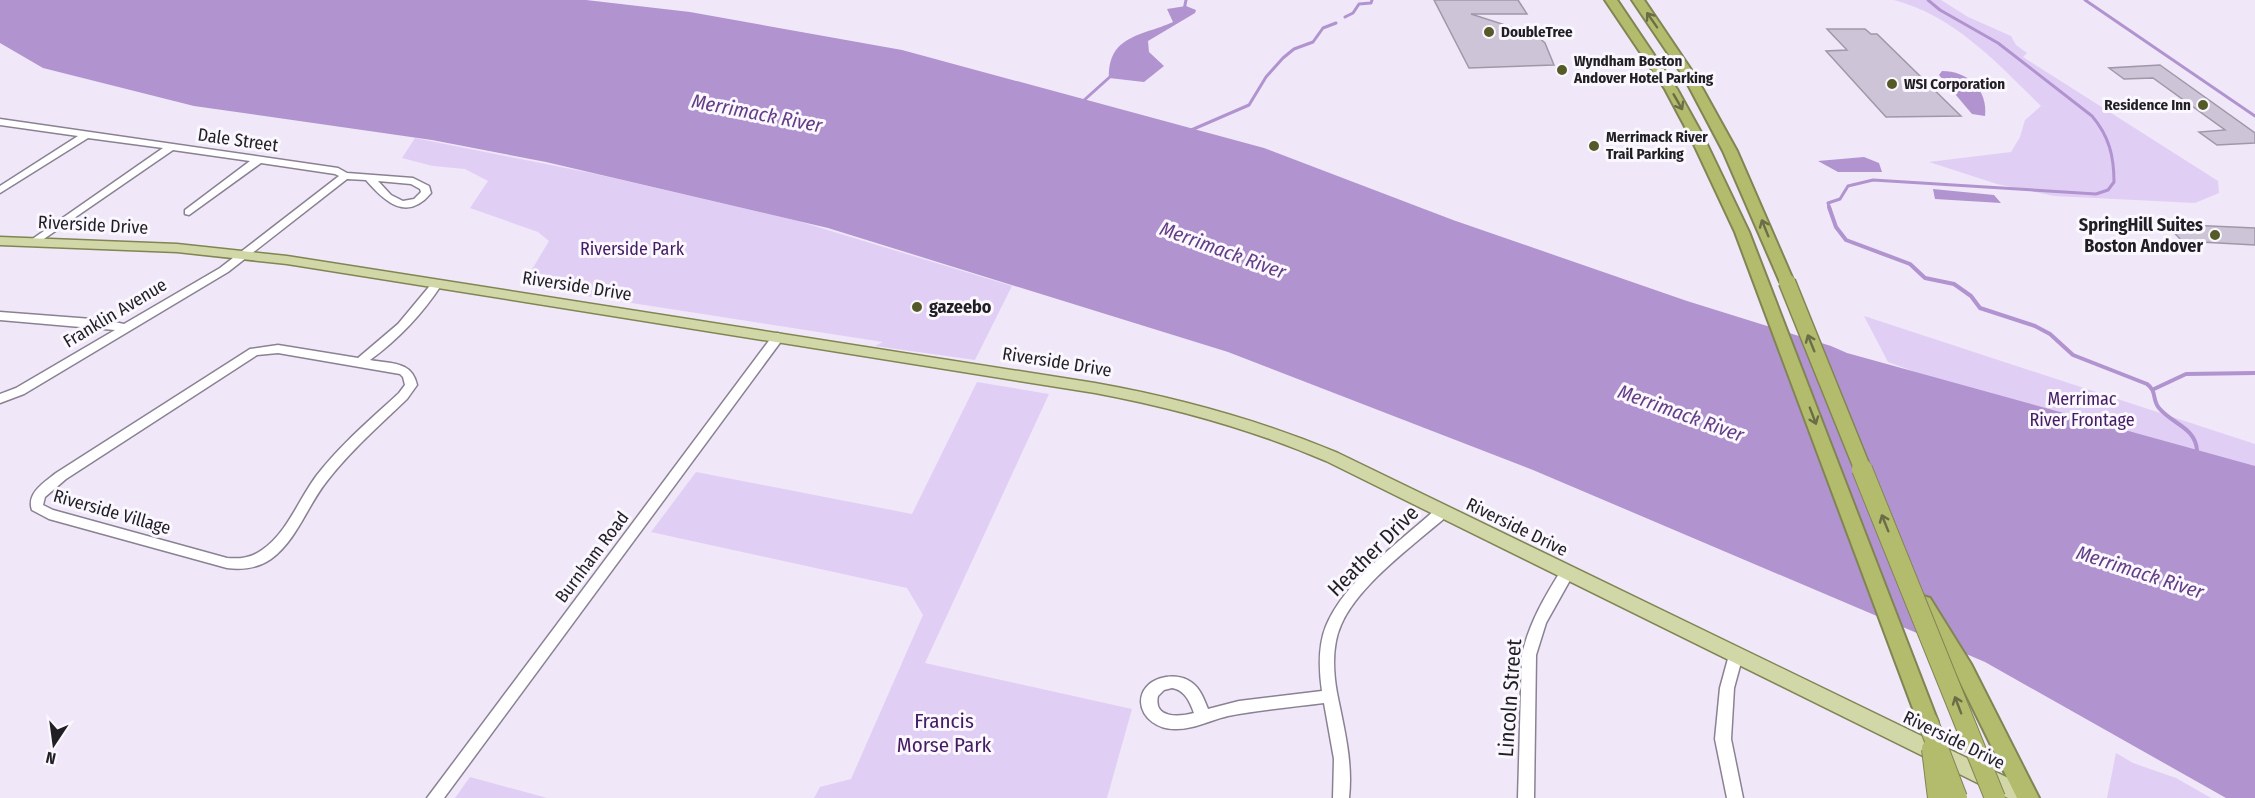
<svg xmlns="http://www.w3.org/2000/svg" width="2255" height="798" viewBox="0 0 2255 798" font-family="'Fira Sans Condensed',sans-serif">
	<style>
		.green { fill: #e1cef5 }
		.water { fill: #b194cf }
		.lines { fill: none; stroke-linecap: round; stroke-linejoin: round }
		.stream-far1 { stroke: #b194cf; stroke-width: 3 }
		.stream { stroke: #b194cf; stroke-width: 4 }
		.building { fill: #cdc5d7; stroke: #a098a8; stroke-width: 1.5 }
		.minor-casing { stroke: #8a8293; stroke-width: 3 }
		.major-casing { stroke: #808553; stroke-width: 3 }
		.highway-casing { stroke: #808553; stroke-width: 4 }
		.minor { fill: #fff; fill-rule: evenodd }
		.major { fill: #d1d7a7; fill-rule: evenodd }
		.highway { fill: #b3bc6c; fill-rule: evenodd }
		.highway-bridge-far1-casing { stroke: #808553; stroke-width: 19; stroke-linecap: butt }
		.highway-bridge-casing { stroke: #808553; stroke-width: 22; stroke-linecap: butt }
		.highway-bridge-far1 { stroke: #b3bc6c; stroke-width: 16 }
		.highway-bridge { stroke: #b3bc6c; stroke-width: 20 }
		.oneway { stroke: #6a6d48 }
		.poi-dot { fill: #565a28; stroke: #faf7fe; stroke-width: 2 }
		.labels { text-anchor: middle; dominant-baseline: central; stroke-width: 6; stroke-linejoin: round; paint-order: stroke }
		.far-poi-label { font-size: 15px; font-weight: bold; fill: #211e24; stroke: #faf7fe; text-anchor: start }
		.street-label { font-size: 18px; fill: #211e24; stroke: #faf7fe }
		.poi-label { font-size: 18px; font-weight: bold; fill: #211e24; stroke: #faf7fe; text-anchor: end }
		.park-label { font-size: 18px; fill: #431c62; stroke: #faf7fe }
		.water-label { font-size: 20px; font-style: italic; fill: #633d85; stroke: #faf7fe }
		.near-street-label { font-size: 21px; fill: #211e24; stroke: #faf7fe }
		.near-park-label { font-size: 21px; fill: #431c62; stroke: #faf7fe }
	</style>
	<rect width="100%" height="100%" fill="#f0e7f9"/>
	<g class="green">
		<path d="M1894,0h47l27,17 43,19 5,9 11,8 -4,4 195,124 1,12 -24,10 -141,-7 -57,-12 -68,-22 82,-10 9,-15 5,-17 16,-14c-43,-42 -86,-90 -147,-106z"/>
		<path d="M415,138l181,36 202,47 214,65 -37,74 -100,-14 8,-4 -361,-56 27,-45 -11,-9 -68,-24 18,-27 -23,-12 -32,-3 -31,-8z"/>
		<path d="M1864,316l391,128v31l-172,-42 -195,-71z"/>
		<path d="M977,382l72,12 -124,269 207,46 -25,89h-293l6,-11 31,-8 72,-164 -16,-27 -256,-56 45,-60 216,42z"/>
		<path d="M2116,753l17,10 43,15 35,20h-104z"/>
		<path d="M470,777l77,21h-92z"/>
	</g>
	<g class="water">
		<path d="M0,0h586l104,12 212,38 362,98 189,72 234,81 144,45 16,7 408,113v332h-29l-241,-136 -452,-192 -305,-118 -400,-124 -282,-66 -114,-22 -238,-34 -151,-38 -43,-25z"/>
		<path d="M1186,6l10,4 -1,3 -47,28 1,11 15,14 -20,16 -35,-4c-1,-43 33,-42 64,-56l-6,-13z"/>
		<path d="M1942,71c25,0 46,18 43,45l-13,-2 -33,-39z"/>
		<path d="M1864,157l15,6 3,9h-44l-20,-11z"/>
		<path d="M1933,189l61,6 7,8 -66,-4z"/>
	</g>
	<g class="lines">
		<g class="stream-far1">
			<path d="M2085,0l170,116"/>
			<path d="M1184,10l2,-10"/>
			<path d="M1345,17l8,-4 6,-9 12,-1 1,-3"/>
			<path d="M1082,102l30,-27"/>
			<path d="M1189,131l60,-26 17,-28 17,-19 11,-9 19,-7 10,-14 13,-5"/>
			<path d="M1830,209l-2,-6 12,-4 8,-13 25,-6 223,14 12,-4 6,-8c0,-26 -5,-46 -22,-66l-94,-73 -58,-33 -12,-10"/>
		</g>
		<g class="stream">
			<path d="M1829,207l7,20 10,13 64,24 15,14 29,6 17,12 9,12 55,18 15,8 23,21 74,29c10,7 5,16 12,24 13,16 36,19 38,42"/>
			<path d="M2154,389l32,-15 69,-1"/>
		</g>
	</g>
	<g class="building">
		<path d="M1434,0h84l9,14h-56l65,21 9,8 9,22 -85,3z"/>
		<path d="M1827,29h38l6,5h6l84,82 -75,1 -60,-66 21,-1z"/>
		<path d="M2160,65l95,68v10l-38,2 -18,-13 26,-2 -72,-52 -29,1 -15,-11z"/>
		<path d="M2166,224l89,4v17l-73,-4z"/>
	</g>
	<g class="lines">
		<defs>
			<g id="minor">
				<path d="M0,119l338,49 9,5 66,5 16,8 2,7c-24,29 -46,9 -65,-13l-19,-1 -119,93 -204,122 -24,9v-9l16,-6 99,-58 -115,-10v-8l105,8 19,4 96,-56 119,-92 -4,-2 -74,-11 -72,52 -4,-1v-4l65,-49 -77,-11 -138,95 -4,-1 -1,-2 1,-2 132,-92 -75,-10 -88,55v-7l78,-50 -78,-11zM378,181l33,3 9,5 1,3 -7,7 -11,2 -12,-6z"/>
				<path d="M437,281l5,3c-19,29 -43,55 -72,76 21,4 42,1 47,25l-10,14c-27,26 -57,52 -80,82 -20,25 -30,59 -56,78 -13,9 -29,11 -44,9l-178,-49 -17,-9c-6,-17 13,-28 24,-37l194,-124 28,-4 80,13 40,-34 35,-42zM278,353l122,21 3,3 2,8 -6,8c-28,26 -59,52 -82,82 -19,25 -29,57 -55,75 -11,8 -22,9 -35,8l-174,-48 -10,-5 2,-8 21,-18 191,-124z"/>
				<path d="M778,333l6,4 -2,3 -338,458h-17l347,-464z"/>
				<path d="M1442,507l5,1 2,4 -2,4c-32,28 -89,69 -106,109 -9,20 -8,46 -4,68 7,35 16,69 12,105h-16l1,-39 -10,-56c-32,4 -64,7 -96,13 -18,4 -35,14 -54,13 -15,0 -32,-10 -33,-27 0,-24 33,-32 50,-20 9,6 13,17 17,27l31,-8 83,-10c-3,-21 -4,-45 4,-65 20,-47 74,-84 111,-118zM1172,688c13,2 18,14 22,25 -15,4 -41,6 -36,-17l6,-6z"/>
				<path d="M1567,568l5,1 2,4 -28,50 -10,32 -2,143h-16l4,-143c7,-32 23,-59 40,-86z"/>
				<path d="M1736,649l5,2 2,4 -9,33 -3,51 12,59h-16l-12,-59 5,-51 9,-33 2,-4z"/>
			</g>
			<path id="major" d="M0,237l177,7 110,12 808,127c84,15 164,37 243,70l697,338 3,7h-30l-682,-337c-75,-32 -151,-53 -231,-68l-808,-129 -110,-12 -177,-7z"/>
			<g id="highway">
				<path d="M1605,0h12l60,89 26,47 46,96 189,490 -3,6 -7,3 -7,-3 -3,-6 -183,-490 -45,-96 -25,-47z"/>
				<path d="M1632,0h12l52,77 41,74 57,131 -2,3h-10l-2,-3 -57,-131 -39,-74z"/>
				<path d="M1923,596l7,2 41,66 68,134h-22l-60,-122 -44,-72 3,-6z"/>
			</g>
		</defs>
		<use href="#minor" class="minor-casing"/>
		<use href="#major" class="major-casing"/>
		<use href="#highway" class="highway-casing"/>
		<use href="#minor" class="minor"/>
		<use href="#major" class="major"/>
		<use href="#highway" class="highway"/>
		<defs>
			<path id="highway-bridge-far1" d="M1787,282l76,188"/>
			<g id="highway-bridge">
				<path d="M1862,469l133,329"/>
				<path d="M1928,722l29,76"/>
				<path d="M1932,749l6,49"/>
			</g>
		</defs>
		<use href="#highway-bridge-far1" class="highway-bridge-far1-casing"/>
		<use href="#highway-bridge" class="highway-bridge-casing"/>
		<use href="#highway-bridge-far1" class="highway-bridge-far1"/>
		<use href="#highway-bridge" class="highway-bridge"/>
	</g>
	<defs><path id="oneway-shaft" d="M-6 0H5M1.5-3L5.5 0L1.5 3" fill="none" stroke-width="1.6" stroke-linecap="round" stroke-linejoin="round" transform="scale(1.5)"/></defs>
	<g class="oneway">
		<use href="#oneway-shaft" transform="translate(1652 20) rotate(-125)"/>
		<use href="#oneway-shaft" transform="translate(1678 102) rotate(60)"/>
		<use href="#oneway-shaft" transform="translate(1765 228) rotate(-112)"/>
		<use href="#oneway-shaft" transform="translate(1811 343) rotate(-112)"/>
		<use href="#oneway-shaft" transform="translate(1813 416) rotate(69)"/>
		<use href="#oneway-shaft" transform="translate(1885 523) rotate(-112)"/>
		<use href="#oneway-shaft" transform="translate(1958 705) rotate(-111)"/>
	</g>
	<g class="poi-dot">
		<circle cx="1489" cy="32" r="6"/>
		<circle cx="1562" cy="70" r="6"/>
		<circle cx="1892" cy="84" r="6"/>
		<circle cx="2203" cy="105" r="6"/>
		<circle cx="1594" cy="146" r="6"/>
		<circle cx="2215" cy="235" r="6"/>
		<circle cx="917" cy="307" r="6"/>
	</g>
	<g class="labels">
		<g class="far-poi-label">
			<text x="1501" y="32">DoubleTree</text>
			<text x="1574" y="61">Wyndham Boston<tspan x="1574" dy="17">Andover Hotel Parking</tspan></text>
			<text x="1904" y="84">WSI Corporation</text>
			<text x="2191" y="105" text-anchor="end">Residence Inn</text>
			<text x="1606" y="137">Merrimack River<tspan x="1606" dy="17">Trail Parking</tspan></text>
		</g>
		<g class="street-label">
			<text transform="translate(238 140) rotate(8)">Dale Street</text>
			<text transform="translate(93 225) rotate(3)">Riverside Drive</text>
			<text transform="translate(577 286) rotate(9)">Riverside Drive</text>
			<text transform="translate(115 313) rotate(-31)">Franklin Avenue</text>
			<text transform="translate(1057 362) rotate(9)">Riverside Drive</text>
			<text transform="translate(112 512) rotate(16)">Riverside Village</text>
			<text transform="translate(1517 527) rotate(26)">Riverside Drive</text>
			<text transform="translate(592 557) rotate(-53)">Burnham Road</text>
			<text transform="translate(1954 740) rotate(26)">Riverside Drive</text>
		</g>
		<g class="poi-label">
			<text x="2203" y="225">SpringHill Suites<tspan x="2203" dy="21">Boston Andover</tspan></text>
			<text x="929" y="307" text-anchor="start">gazeebo</text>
		</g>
		<g class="park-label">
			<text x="632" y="249">Riverside Park</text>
			<text x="2082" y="399">Merrimac<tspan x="2082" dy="21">River Frontage</tspan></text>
		</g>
		<g class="water-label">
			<text transform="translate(757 113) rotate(11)">Merrimack River</text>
			<text transform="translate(1223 250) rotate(20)">Merrimack River</text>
			<text transform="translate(1681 413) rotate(20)">Merrimack River</text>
			<text transform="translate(2140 572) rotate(18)">Merrimack River</text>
		</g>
		<g class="near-street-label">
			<text transform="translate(1373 551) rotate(-45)">Heather Drive</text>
			<text transform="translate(1510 698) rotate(-86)">Lincoln Street</text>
		</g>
		<g class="near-park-label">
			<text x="944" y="721">Francis<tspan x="944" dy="24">Morse Park</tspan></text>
		</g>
	</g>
	<g transform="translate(54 744) rotate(193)" stroke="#faf7fe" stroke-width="4.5" paint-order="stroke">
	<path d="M0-4.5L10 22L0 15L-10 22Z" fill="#211e24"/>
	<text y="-9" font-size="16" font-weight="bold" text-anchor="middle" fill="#211e24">N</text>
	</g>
</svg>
